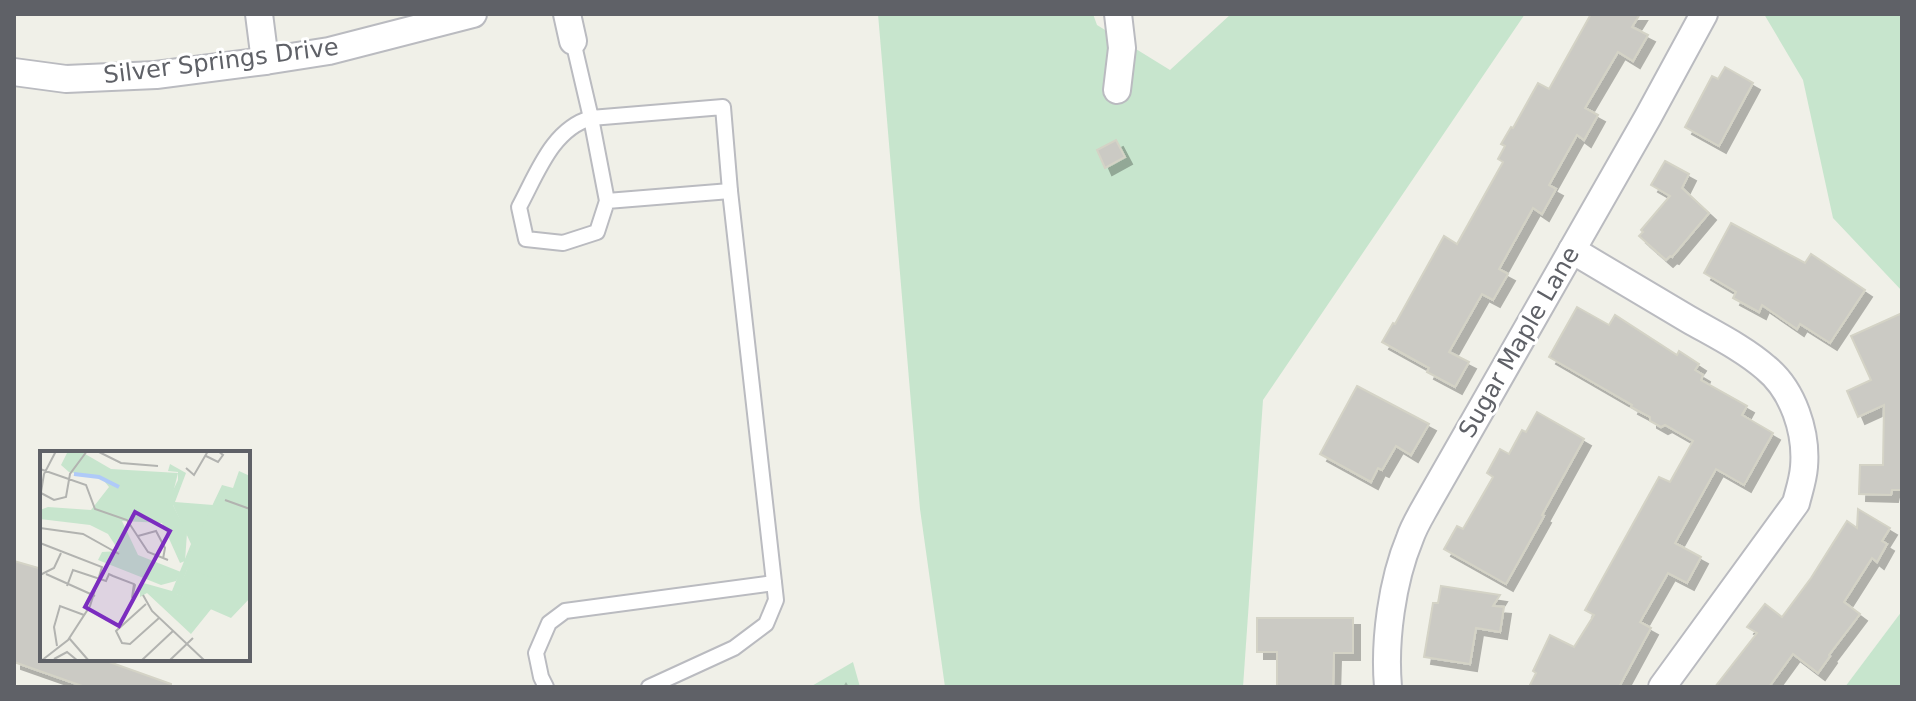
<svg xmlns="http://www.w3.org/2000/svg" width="1916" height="701" viewBox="0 0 1916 701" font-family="'DejaVu Sans',sans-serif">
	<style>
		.grass { fill: #c7e5cd }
		.forest { fill: url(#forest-firs) }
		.building { fill: #cbcac4; stroke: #d4d3c6; stroke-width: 2; filter: url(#shadow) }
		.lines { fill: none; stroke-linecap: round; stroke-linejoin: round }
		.service-casing { stroke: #babbc0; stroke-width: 18 }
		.minor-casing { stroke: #babbc0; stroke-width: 30 }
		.service { stroke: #fff; stroke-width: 14 }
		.minor { stroke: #fff; stroke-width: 26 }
		.labels { text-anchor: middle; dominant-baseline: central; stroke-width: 6; stroke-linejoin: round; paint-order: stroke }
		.street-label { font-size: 24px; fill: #5f6167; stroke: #fff }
		.inset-river { fill: none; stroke: #afcaf8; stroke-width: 4 }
		.inset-road { fill: none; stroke: #b2b3b0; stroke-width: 2 }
		.view { fill: #7b2cbf; fill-opacity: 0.15; stroke: #7b2cbf; stroke-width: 4 }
		.inset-edge { fill: none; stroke: #5f6167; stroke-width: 4 }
	</style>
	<defs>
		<pattern id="forest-firs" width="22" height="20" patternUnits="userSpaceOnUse" patternTransform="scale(2)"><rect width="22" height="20" fill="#c7e5cd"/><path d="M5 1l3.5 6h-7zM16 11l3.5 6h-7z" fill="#a5bdaa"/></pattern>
		<filter id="shadow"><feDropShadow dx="7" dy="7" stdDeviation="0" flood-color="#0004"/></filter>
	</defs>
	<rect width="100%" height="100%" fill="#f0f0e8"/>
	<g class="grass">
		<path d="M878,14h215l4,11 73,45 61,-56h294l-262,386 -20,287h-298l-25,-178z"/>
		<path d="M1764,14h138v277l-69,-73 -30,-138z"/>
		<path d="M1902,611v76h-57z"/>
	</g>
	<path class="forest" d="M853,662l7,25h-50z"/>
	<g class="building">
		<path d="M1591,14h49l-8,13 16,8 -15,26 -15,-9 -33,56 13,7 -14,25 -7,-5 -28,50 7,4 -14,25 -9,-6 -34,61 9,5 -15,26 -11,-6 -33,58 20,10 -14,25 -28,-15 2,-4 -47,-26 11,-19 2,1 49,-88 13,8 46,-82 -5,-3 7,-13 -4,-2 10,-17 2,1 25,-45 11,6z"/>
		<path d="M1725,67l28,16 -34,63 -34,-19 27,-51 6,3z"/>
		<path d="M1116,140l9,17 -20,11 -8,-18z"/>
		<path d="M1665,161l24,13 -7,14 27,25 -37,44 -2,-1 -4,4 -27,-24 4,-4 -2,-2 29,-34 -19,-11z"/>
		<path d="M1731,223l74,40 6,-9 54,36 -35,53 -30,-19 -3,5 -35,-24 -3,7 -26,-14 3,-6 -32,-19z"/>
		<path d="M1577,307l32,18 6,-10 62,40 2,-4 20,13 -4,6 8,5 -2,5 46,26 -5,9 31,18 -29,52 -28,-16 -41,74 26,14 -14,26 -19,-10 -28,49 11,6 -32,59h-90l7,-14 -3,-2 17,-36 24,12 20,-32 -9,-5 74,-133 11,5 23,-41 -28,-16 -4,2 -11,-6v-4l-19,-10 1,-2 -83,-48z"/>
		<path d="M1902,313v177h-10l-1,5 -32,-1 1,-29h23l1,-60 -26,12 -11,-26 24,-11 -20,-44z"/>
		<path d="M1357,386l72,38 -18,31 -15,-9 -14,24 -4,-2 -7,14 -51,-28z"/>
		<path d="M1537,412l47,27 -42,76 2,1 -38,68 -62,-35 13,-23 6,3 30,-52 -6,-4 13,-24 9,5 13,-24 4,2z"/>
		<path d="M1858,509l32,19 -8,13 5,3 -10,18 -5,-4 -28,44 16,12 -31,41 1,1 -12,17 -25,-19 -24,33h-54l42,-54 -10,-6 18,-23 17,13 29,-39 36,-57 10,7z"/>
		<path d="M14,561l28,8v90h59l70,25v3h-86l-71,-25z"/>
		<path d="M1441,586l59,9 -7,11 11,1 -4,25 -24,-4 -6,36 -46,-7 9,-54h5z"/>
		<path d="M1257,618h96v35h-19l-1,34h-56v-35h-20z"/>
	</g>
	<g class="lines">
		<defs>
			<g id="service">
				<path d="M573,41l18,77 132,-11 7,84 46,409 -10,24 -32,24 -85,39"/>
				<path d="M607,201l-10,31 -34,11 -37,-4 -7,-32c18,-33 33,-78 72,-89l16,83 123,-10"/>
				<path d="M546,687l-5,-10 -5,-24 13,-30 16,-12 209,-28"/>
			</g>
			<g id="minor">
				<path d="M259,14l6,47"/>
				<path d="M567,14l6,27"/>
				<path d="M14,72l52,7 90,-4 109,-14 64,-10 144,-37"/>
				<path d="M1117,90l5,-42 -4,-34"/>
				<path d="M1572,250c39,23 78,46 116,69 26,15 55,29 78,49 27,22 41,64 38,99 -1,13 -5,24 -8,36l-134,184"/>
				<path d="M1388,687c-4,-46 4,-106 22,-149 4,-12 11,-23 17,-34l221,-387 56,-103"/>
			</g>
		</defs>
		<use href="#service" class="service-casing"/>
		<use href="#minor" class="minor-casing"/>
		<use href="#service" class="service"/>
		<use href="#minor" class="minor"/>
	</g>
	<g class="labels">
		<g class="street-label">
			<text transform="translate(221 61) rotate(-7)">Silver Springs Drive</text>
			<text transform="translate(1519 342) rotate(-60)">Sugar Maple Lane</text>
		</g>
	</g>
	<g transform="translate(40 451)">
		<rect width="210" height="210" fill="#f0f0e8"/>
		<path d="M28,0h12l31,18 67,4 -7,28 16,32 -2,28 -5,2 -18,-40 -40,-2 16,34 43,17 -5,9 -15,4 -63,-25 4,-8 17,-1 -11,-17 -18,-9 -50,-6v-9l8,-3 43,3 18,-23 -8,-10 -32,-5 -8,-7zM153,105l57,12v30l-19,20 -55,-24z" fill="#c7e5cd"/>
		<path d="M130,13l16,9 -11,29 38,3 3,-5 -39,94 35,14 -21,26 -44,-41 -7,4v-15l32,9 19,-47 -18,-39h-7l12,-25v-8l-10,-1z" fill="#c7e5cd"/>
		<path d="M199,20l11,5v93l-37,9 -30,-11 39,-82 11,3z" fill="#c7e5cd"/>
		<path class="inset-river" d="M34,23l25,3 20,10"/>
		<path class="inset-road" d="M57,0l24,12 37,3M166,5l12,6 5,-7 -5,-4M146,17l8,7 14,-24M0,18l46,16 9,24 32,11 21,32 20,8M1,42l13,7 12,-3 4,-23 17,-23M0,47l4,-24 12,-23M185,49l25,9M0,77l43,6 36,20M98,85l18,-5 9,17 -2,11M0,92l62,24 -12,39 -22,34 -27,21M6,123l49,22M0,124l14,-7 7,-15M27,135l6,-16 33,11 3,-7 4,2 21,8 1,1 -3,13 2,-14M103,144l9,16 53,50M106,153l-30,27 6,12 8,1 29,-26M29,187l20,23M17,195l-3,-19 6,-21 24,9M14,208l13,-7 11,9M101,210l32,-30M129,210l24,-23"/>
		<path class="view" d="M95,61l35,19 -51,95 -34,-19z"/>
		<rect width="210" height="210" class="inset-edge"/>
	</g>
	<rect width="1916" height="701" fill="none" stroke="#5f6167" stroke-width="32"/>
</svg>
